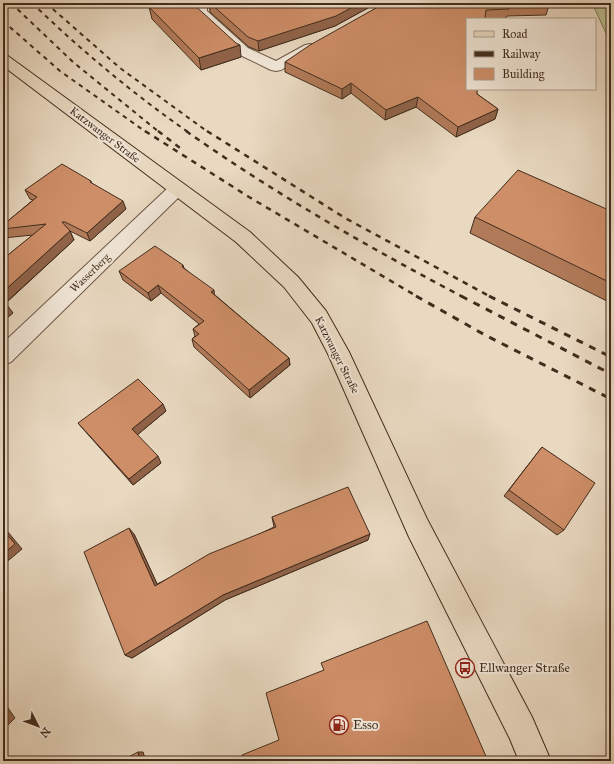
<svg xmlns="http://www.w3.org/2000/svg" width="614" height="764" viewBox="0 0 614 764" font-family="'IM FELL Great Primer',serif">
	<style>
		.green { fill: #bbbe90; stroke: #7e7656 }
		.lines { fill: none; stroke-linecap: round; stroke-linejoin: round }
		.minor-casing { stroke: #6c5846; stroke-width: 2 }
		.major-casing { stroke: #422d1d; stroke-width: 2 }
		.minor { fill: #f1e6d7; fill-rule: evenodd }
		.major { fill: #e9d9c1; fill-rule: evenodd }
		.rail-far2 { stroke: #422d1d; stroke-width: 2; stroke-dasharray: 4.5 4.5; stroke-linecap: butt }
		.rail-far1 { stroke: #422d1d; stroke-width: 2.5; stroke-dasharray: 5.5 5.5; stroke-linecap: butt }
		.rail { stroke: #422d1d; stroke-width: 3; stroke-dasharray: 7 7; stroke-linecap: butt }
		.wall { fill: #b17a59; stroke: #422d1d }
		.shaded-wall { fill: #906349; stroke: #422d1d }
		.building { fill: #ce8e68; stroke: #422d1d }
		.labels { text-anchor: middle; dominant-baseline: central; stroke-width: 4; stroke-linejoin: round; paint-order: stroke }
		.street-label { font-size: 11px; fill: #422d1d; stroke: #f1e6d7 }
		.near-poi-label { font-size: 13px; fill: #422d1d; stroke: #f1e6d7; text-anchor: start }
	</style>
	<rect width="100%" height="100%" fill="#e9d9c1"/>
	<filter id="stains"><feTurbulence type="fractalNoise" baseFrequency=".005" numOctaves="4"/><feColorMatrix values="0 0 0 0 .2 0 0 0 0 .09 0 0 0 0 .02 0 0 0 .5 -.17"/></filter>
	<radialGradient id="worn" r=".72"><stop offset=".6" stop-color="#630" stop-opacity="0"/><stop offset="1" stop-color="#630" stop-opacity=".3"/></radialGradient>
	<path class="green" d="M592,3h19v41z"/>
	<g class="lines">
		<defs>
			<g id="minor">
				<path d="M195,3h12v8l41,37 28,13 29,-16 5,-1 5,1 2,3 -2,3 -34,19 -5,1 -5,-1 -33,-16 -43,-39 -1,-3z"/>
				<path d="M177,183l6,2 3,4 -3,4 -172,169 -8,3v-22l168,-158z"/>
			</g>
			<path id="major" d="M3,55l5,1 242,176 48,45 28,34 23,41 78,167 105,198 19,44h-32l-9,-22 -101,-202 -81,-183 -16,-31 -28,-36 -48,-45 -233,-176z"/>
		</defs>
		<use href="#minor" class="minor-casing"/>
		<use href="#major" class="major-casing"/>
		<use href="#minor" class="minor"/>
		<use href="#major" class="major"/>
		<g class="rail-far2">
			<path d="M11,3l62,59 86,70"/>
			<path d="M32,3c49,47 100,90 156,129"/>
			<path d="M46,3l74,65 88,64"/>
			<path d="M3,21l57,50 86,61"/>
		</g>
		<g class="rail-far1">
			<path d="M145,131l104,66 169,100"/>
			<path d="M158,131l26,20"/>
			<path d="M186,131c88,62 182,116 277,166"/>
			<path d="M207,131l138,87 146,79"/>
		</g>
		<g class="rail">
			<path d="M416,296l69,39 126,64"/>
			<path d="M461,296l150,78"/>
			<path d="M489,296l122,61"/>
		</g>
	</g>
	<g class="wall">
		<path d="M157,3h36v2l48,52 -40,13 -49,-51 -3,-12 8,-2z"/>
		<path d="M209,3h168l-42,23 -76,25 -10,-4 -39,-35z"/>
		<path d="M385,3l164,2 -3,10 -39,1 -1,2 -7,1h-32l10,75 21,15 -3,10 -39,18 -40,-30 -31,13 -34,-27 -9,6 -57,-27v-10z"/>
		<path d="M91,181l1,3 34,25 -36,32 -20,-10 4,9 -69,64 8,9 -10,8v-62l30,-24 -30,3v-13l30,-25 -3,-1 -5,-9z"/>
		<path d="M611,211v92l-141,-70 5,-16z"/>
		<path d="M183,265l1,3 31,27 74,63 1,7 -40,33 -56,-51 -2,-8 3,-3 -2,-7 6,-5 -38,-31 -10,8 -28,-21 -4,-9z"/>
		<path d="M166,411l-29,24 24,28 -28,22 -49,-55 -6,-7z"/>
		<path d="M542,447l22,83 -7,5 -53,-39z"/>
		<path d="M272,517l96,23 -143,60 -93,58 -7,-3 9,-121 23,50 117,-57z"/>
	</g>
	<g class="shaded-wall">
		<path d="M360,3h17l-42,23 -76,25 -1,-10z"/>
		<path d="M240,45l1,12 -40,13 -2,-12z"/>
		<path d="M351,83v10l-9,6v-10z"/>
		<path d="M418,97l-2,10 -31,13 1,-10z"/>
		<path d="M498,109l-3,10 -39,18 2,-10z"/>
		<path d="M123,201l3,8 -36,32 -3,-8z"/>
		<path d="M70,231l4,9 -71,65v-13z"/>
		<path d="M158,285l3,8 -10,8 -3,-8z"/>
		<path d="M214,290l1,9 -4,-7z"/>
		<path d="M7,305l6,8 -10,8v-13z"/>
		<path d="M289,358l1,7 -40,33 -1,-8z"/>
		<path d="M163,404l3,7 -30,25 -4,-7z"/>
		<path d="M158,456l3,7 -28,22 -4,-6z"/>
		<path d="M3,526l19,23 -19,16z"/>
		<path d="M129,528l5,6 26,56 -5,-4z"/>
		<path d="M370,534l-2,6 -143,60 -93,58 -7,-3 98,-60z"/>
		<path d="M3,701l12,17 -12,12z"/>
		<path d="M138,752h5l3,9h-6z"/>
	</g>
	<g class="building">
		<path d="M158,3h34l44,40 4,2 -41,13 -50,-51 10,-3z"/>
		<path d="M210,3h150l-24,13 -78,25 -10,-4z"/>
		<path d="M385,3h163l1,2 -42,1 2,3 -23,1 -1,9h-18v70h10v5l21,15 -40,18 -40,-30 -32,13 -35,-27 -9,6 -57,-27 25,-17z"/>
		<path d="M62,164l29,17 -1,1 33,19 -36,32 -22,-11h-3l8,9 -67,61v-33l43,-35 -43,5v-4l34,-28 -12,-7z"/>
		<path d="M518,170l93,41v72l-136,-66z"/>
		<path d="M155,246l28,19 -1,2 32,23 -3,2 78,66 -40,32 -57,-51 7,-5 -6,-5 11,-8 -46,-36 -10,8 -29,-22z"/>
		<path d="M3,303l4,2 -4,3z"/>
		<path d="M138,379l25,25 -31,25 26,27 -29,23 -51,-56z"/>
		<path d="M542,447l53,36 -31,47 -55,-40z"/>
		<path d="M348,487l22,47 -147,61 -98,60 -41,-103 45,-24 26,58 54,-32 67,-27 -4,-10z"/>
		<path d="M3,530l12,14 -12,10z"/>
		<path d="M427,621l61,140h-244l-2,-6 37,-15 -13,-47 58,-23 -3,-7z"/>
		<path d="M138,752l2,9h-19z"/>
	</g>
	<defs>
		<symbol id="bus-ring" viewBox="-11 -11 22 22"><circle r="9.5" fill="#f1e6d7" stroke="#8f2418" stroke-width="1.5"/><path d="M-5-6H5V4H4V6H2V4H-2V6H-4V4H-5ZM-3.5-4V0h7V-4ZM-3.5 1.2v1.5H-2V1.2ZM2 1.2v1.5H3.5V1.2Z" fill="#8f2418"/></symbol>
		<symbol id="fuel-ring" viewBox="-11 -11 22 22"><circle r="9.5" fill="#f1e6d7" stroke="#8f2418" stroke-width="1.5"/><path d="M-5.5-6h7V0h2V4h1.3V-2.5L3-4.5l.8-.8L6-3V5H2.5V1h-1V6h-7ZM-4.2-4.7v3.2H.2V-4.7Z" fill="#8f2418"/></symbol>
	</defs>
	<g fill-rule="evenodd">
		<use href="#bus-ring" x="454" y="657" width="22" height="22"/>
		<use href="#fuel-ring" x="328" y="714" width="22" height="22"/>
	</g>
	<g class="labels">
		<g class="street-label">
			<text transform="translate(105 135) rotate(37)">Katzwanger Straße</text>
			<text transform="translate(90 273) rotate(-44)">Wasserberg</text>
			<text transform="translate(337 355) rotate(63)">Katzwanger Straße</text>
		</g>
		<g class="near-poi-label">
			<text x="479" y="668">Ellwanger Straße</text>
			<text x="353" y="725">Esso</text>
		</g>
	</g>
	<rect width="614" height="764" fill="none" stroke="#e9d9c1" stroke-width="16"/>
	<rect x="4" y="4" width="606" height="756" fill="none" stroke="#422d1d" stroke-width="2"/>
	<rect x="8" y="8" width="598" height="748" fill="none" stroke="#422d1d"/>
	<rect x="466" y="18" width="130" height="72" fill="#f1e6d7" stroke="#ab9c8d"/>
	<rect x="474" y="31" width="20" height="6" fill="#e9d9c1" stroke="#ab9c8d"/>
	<text x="502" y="38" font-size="12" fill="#422d1d">Road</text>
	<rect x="474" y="51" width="20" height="6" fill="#422d1d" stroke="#ab9c8d"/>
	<text x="502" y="58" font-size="12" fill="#422d1d">Railway</text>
	<rect x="474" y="68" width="20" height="12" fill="#ce8e68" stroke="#ab9c8d"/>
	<text x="502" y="78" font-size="12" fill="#422d1d">Building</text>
	<g transform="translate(38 726) rotate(132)" stroke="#f1e6d7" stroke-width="3" paint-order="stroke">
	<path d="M0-3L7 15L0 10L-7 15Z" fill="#422d1d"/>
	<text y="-6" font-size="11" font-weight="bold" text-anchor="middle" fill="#422d1d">N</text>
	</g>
	<rect width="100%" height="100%" filter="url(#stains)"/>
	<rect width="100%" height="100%" fill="url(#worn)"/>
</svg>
